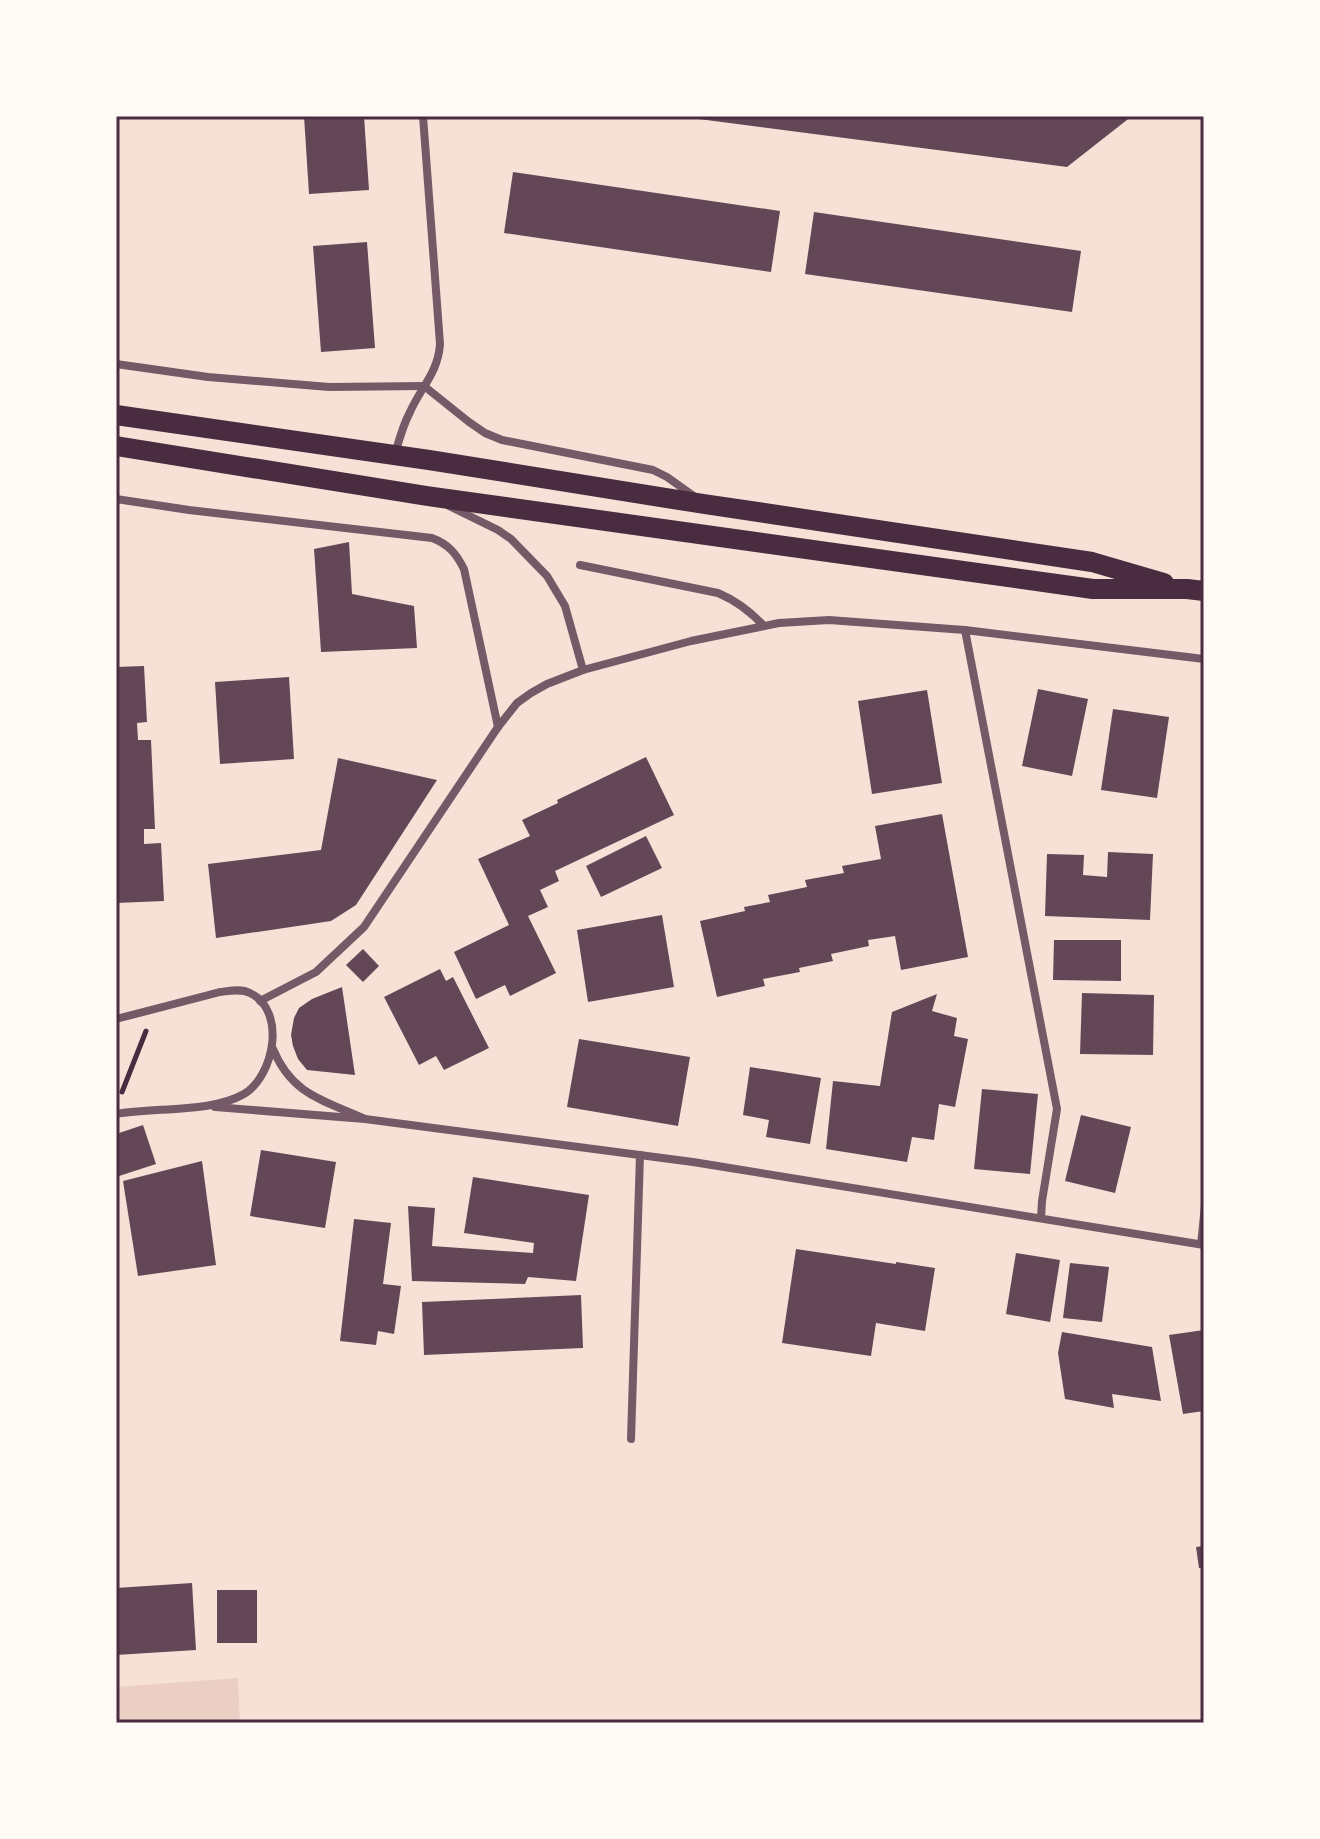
<svg xmlns="http://www.w3.org/2000/svg" width="1320" height="1839" viewBox="0 0 1320 1839" font-family="Karla,sans-serif">
	<style>
		.green { fill: #ebcfc5 }
		.building { fill: #644757 }
		.lines { fill: none; stroke-linecap: round; stroke-linejoin: round }
		.path { stroke: #4a2c40; stroke-width: 5 }
		.service { stroke: #755966; stroke-width: 6 }
		.minor { stroke: #755966; stroke-width: 8 }
		.primary { stroke: #4a2c40; stroke-width: 20 }
		.neatline { fill: none; stroke: #4a2c40; stroke-width: 3 }
	</style>
	<rect width="100%" height="100%" fill="#f7e1d7"/>
	<path class="green" d="M238,1678l2,45h-124v-36z"/>
	<g class="building">
		<path d="M304,116h60l5,74 -60,4z"/>
		<path d="M691,116h441l-65,51 -376,-49z"/>
		<path d="M513,172l267,39 -9,61 -267,-39z"/>
		<path d="M814,212l267,39 -9,61 -267,-38z"/>
		<path d="M367,242l8,106 -54,4 -8,-106z"/>
		<path d="M349,542l3,52 62,12 3,42 -96,4 -7,-103z"/>
		<path d="M144,666l3,56 -10,1 1,17h13l4,89h-11v15l17,-1 3,58 -48,2v-236z"/>
		<path d="M289,677l5,82 -74,5 -5,-82z"/>
		<path d="M1038,689l50,10 -16,77 -50,-10z"/>
		<path d="M927,690l15,93 -70,11 -14,-93z"/>
		<path d="M1113,709l56,8 -12,81 -56,-8z"/>
		<path d="M646,757l28,58 -119,56 4,10 -19,9 8,17 -20,9 28,57 -46,23 -5,-11 -29,14 -22,-47 55,-27 -31,-66 52,-23 -8,-16 36,-17 -1,-3z"/>
		<path d="M338,758l99,22 -81,125 -25,16 -115,17 -8,-74 113,-14z"/>
		<path d="M942,814l26,143 -67,13 -6,-34 -27,4 1,6 -38,8 2,7 -34,7 1,4 -37,7 2,7 -48,11 -17,-76 45,-10 -1,-4 26,-5 -2,-7 39,-8 -2,-7 39,-7 -2,-7 39,-7 -6,-33z"/>
		<path d="M646,836l16,32 -61,29 -15,-31z"/>
		<path d="M1108,852l45,2 -3,66 -105,-4 2,-62 37,1 -1,20 24,2z"/>
		<path d="M662,915l12,72 -86,15 -11,-72z"/>
		<path d="M1054,940h67v41l-68,-1z"/>
		<path d="M363,949l16,17 -16,16 -17,-17z"/>
		<path d="M440,969l6,12 7,-4 36,71 -45,22 -8,-14 -17,9 -35,-68z"/>
		<path d="M342,987l13,88 -48,-5 -9,-11 -5,-13 -2,-11 3,-17 5,-10 13,-9z"/>
		<path d="M1082,993l72,2 -1,60 -73,-1z"/>
		<path d="M937,994l-5,17 25,7 -3,18 14,3 -13,68 -16,-3 -5,36 -22,-3 -5,25 -81,-13 7,-68 47,5 12,-74z"/>
		<path d="M579,1039l111,18 -12,69 -111,-19z"/>
		<path d="M750,1067l71,11 -11,66 -44,-7 3,-17 -26,-5z"/>
		<path d="M982,1089l56,5 -8,80 -56,-5z"/>
		<path d="M1081,1115l50,12 -16,66 -50,-12z"/>
		<path d="M143,1125l13,39 -40,13v-43z"/>
		<path d="M261,1150l75,12 -11,66 -75,-12z"/>
		<path d="M202,1161l14,104 -78,11 -15,-95z"/>
		<path d="M473,1177l116,18 -13,86 -48,-4 -3,7 -113,-3 -4,-75 27,2 -3,38 101,7 1,-10 -70,-10z"/>
		<path d="M354,1219l37,4 -8,61 18,2 -7,48 -16,-3 -2,14 -36,-4z"/>
		<path d="M796,1249l100,15v-2l39,6 -10,63 -49,-8 -5,33 -89,-13z"/>
		<path d="M1016,1253l44,7 -10,62 -44,-8z"/>
		<path d="M1070,1263l39,4 -7,55 -39,-4z"/>
		<path d="M581,1295l2,53 -159,7 -2,-53z"/>
		<path d="M1204,1330v81l-21,3 -14,-79z"/>
		<path d="M1062,1332l90,15 9,54 -49,-7 2,14 -49,-9 -7,-46z"/>
		<path d="M1204,1546v22h-5l-3,-21z"/>
		<path d="M192,1583l4,67 -80,5v-67z"/>
		<rect x="217" y="1590" width="40" height="53"/>
	</g>
	<g class="lines">
		<path class="path" d="M122,1092l24,-61"/>
		<path class="service" d="M1200,1245l4,-40"/>
		<g class="minor">
			<path d="M116,364l92,13 121,10 95,-1"/>
			<path d="M424,386l45,36 16,11 17,7 151,30 14,7 28,20"/>
			<path d="M395,454c4,-14 8,-29 15,-42 11,-25 28,-39 30,-68l-17,-228"/>
			<path d="M116,499l73,11 243,28c16,6 24,15 32,31l34,158"/>
			<path d="M449,506l49,24 13,9 36,37 18,30 18,64"/>
			<path d="M580,565l138,28c19,8 32,18 46,33"/>
			<path d="M965,630l92,479 -15,92 -1,17"/>
			<path d="M260,1001l56,-29 48,-45 134,-200 19,-24 14,-10 16,-9 36,-14 108,-29 88,-18 50,-3 136,10 239,29"/>
			<path d="M116,1019l104,-27c9,-1 21,-4 30,1 37,18 24,83 -6,101 -33,19 -89,13 -128,20"/>
			<path d="M215,1107l150,12c-42,-19 -73,-24 -92,-70"/>
			<path d="M365,1119l328,43 511,83"/>
			<path d="M631,1439l9,-284"/>
		</g>
		<g class="primary">
			<path d="M116,415l313,45 275,44 388,58 72,21"/>
			<path d="M116,446l311,50 666,93h94l17,2"/>
		</g>
	</g>
	<rect width="1320" height="1839" fill="none" stroke="#fffaf5" stroke-width="236"/>
	<rect x="118" y="118" width="1084" height="1603" class="neatline"/>
</svg>
